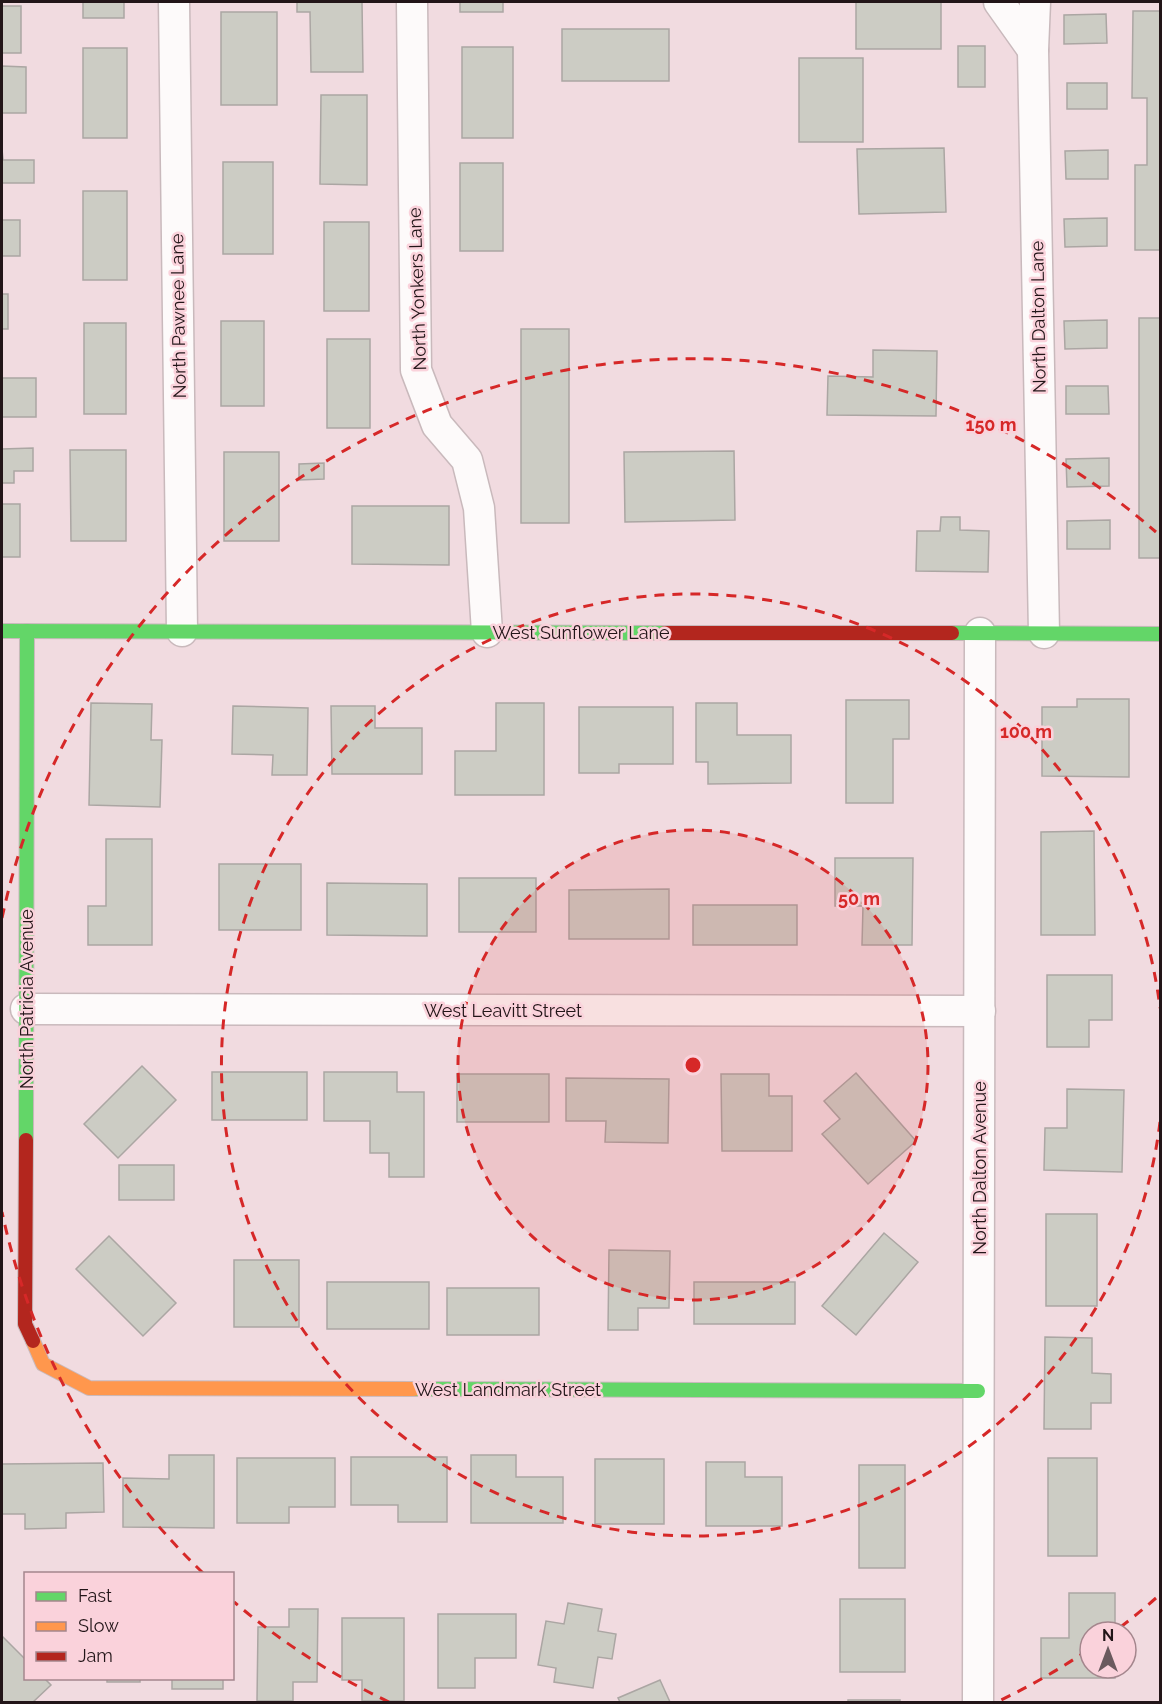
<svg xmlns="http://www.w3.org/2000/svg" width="1162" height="1704" viewBox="0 0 1162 1704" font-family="Raleway,sans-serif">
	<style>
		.building { fill: #ccccc4; stroke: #aba6a3; stroke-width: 1.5 }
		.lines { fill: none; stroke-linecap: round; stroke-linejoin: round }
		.street-casing { stroke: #c9b9bc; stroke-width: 33 }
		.fast-casing { stroke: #c9b9bc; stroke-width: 16 }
		.slow-casing { stroke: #c9b9bc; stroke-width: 16 }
		.jam-casing { stroke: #c9b9bc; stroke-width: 16 }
		.street { stroke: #fdfafa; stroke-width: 30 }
		.fast { stroke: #63d668; stroke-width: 14 }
		.slow { stroke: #ff974d; stroke-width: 14 }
		.jam { stroke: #b3261e; stroke-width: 14 }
		.ring { fill: none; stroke: #d62828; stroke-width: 3; stroke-dasharray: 10 8 }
		.labels { text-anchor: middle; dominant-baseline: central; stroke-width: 5; stroke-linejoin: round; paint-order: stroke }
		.street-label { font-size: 18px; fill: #221518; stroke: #fad2db }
		.centre { fill: #d62828; stroke: #fad2db; stroke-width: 3 }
		.ring-label { font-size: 18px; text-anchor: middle; font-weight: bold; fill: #d62828; stroke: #fad2db; stroke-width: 5; stroke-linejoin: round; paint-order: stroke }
	</style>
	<rect width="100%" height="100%" fill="#f1dbe0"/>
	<g class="building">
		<rect x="83" y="2" width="41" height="16"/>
		<path d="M297,2h65l1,70h-52l-1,-60h-13z"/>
		<rect x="460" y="2" width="43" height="10"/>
		<rect x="856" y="2" width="85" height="47"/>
		<rect x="2" y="6" width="19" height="47"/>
		<path d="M1133,11h27v239h-25v-85h12v-67h-15z"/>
		<rect x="221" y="12" width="56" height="93"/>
		<path d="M1106,14l1,29 -43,1v-29z"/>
		<rect x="562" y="29" width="107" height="52"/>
		<rect x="958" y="46" width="27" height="41"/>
		<rect x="462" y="47" width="51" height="91"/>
		<rect x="83" y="48" width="44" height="90"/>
		<rect x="799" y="58" width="64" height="84"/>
		<path d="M2,66l24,1v46h-24z"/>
		<rect x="1067" y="83" width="40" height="26"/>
		<path d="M321,95h46v90l-47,-1z"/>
		<path d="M944,148l2,64 -87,2 -2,-65z"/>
		<path d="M2,149l1,11h31v23h-32z"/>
		<path d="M1108,150v29h-42l-1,-28z"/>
		<rect x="223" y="162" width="50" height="92"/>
		<rect x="460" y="163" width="43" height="88"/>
		<rect x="83" y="191" width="44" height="89"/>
		<path d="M1107,218v28l-42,1 -1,-28z"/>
		<rect x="2" y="220" width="18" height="36"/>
		<rect x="324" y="222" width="45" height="89"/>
		<rect x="2" y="294" width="6" height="35"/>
		<rect x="1139" y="318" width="21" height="240"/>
		<path d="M1107,320v28l-42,1 -1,-28z"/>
		<rect x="221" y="321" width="43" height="85"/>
		<rect x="84" y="323" width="42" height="91"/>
		<rect x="521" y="329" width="48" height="194"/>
		<rect x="327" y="339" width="43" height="89"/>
		<path d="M873,350l64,1 -1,65 -109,-1 1,-39 45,1z"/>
		<rect x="2" y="378" width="34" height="39"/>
		<path d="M1066,386h42l1,28h-43z"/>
		<path d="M33,448v23h-19v12h-12v-34z"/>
		<path d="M70,450h56v91h-55z"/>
		<path d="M734,451l1,69 -110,2 -1,-70z"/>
		<rect x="224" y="452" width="55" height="89"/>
		<path d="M1109,458v28l-42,1 -1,-28z"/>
		<path d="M324,463v16l-25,1v-16z"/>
		<rect x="2" y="504" width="18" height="53"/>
		<path d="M352,506h97v59l-97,-1z"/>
		<path d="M941,517h19v13l29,1 -1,41 -72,-1 1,-40h23z"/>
		<path d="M1110,520v29h-43v-28z"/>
		<path d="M1077,699h52v78l-87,-1v-69h35z"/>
		<path d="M846,700h63v39h-16v64h-47z"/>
		<path d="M91,703l61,1 -1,36h11l-2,67 -71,-2z"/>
		<path d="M496,703h48v92h-89v-44h41z"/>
		<path d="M696,703h41v32h54v48l-83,1v-22h-12z"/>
		<path d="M233,706l75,2 -1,67h-35l1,-20 -41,-1z"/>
		<path d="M331,706h44v22h47v46h-90z"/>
		<path d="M579,707h94v57h-54v9h-40z"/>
		<path d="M1094,831l1,104h-54v-103z"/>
		<path d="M106,839h46v106h-64v-39h18z"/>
		<path d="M835,858h78l-1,87h-50l1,-39h-28z"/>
		<rect x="219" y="864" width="82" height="66"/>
		<rect x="459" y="878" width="77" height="54"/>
		<path d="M327,883l100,1v52l-100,-1z"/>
		<path d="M669,889v50h-100v-49z"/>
		<rect x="693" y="905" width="104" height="40"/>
		<path d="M1047,975h65v45h-23v27h-42z"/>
		<path d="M142,1066l34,34 -58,58 -34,-34z"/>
		<rect x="212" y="1072" width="95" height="48"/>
		<path d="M324,1072h73v20h27v85h-35v-24h-19v-32h-46z"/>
		<path d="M856,1073l60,68 -48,43 -46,-50 18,-15 -16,-18z"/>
		<rect x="457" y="1074" width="92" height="48"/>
		<path d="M721,1074h48v22h23v55h-70z"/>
		<path d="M566,1078l103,1 -1,64 -63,-1 1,-21h-40z"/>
		<path d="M1067,1089l57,1 -2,82 -78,-2 1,-42h22z"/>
		<rect x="119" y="1165" width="55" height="35"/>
		<rect x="1046" y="1214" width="51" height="92"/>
		<path d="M884,1233l34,29 -62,73 -34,-29z"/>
		<path d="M109,1236l67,67 -33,33 -67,-67z"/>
		<path d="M609,1250l61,1 -1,57h-31v22h-30z"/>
		<rect x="234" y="1260" width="65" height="67"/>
		<rect x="327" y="1282" width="102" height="47"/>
		<rect x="694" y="1282" width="101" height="42"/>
		<rect x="447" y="1288" width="92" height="47"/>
		<path d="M1045,1337l47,1v35l19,1v29h-20v26h-47z"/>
		<path d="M169,1455h45v73l-91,-1v-49l46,1z"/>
		<path d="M471,1455h45v22h47v46h-92z"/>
		<path d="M351,1457h96v65h-49v-17h-47z"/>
		<path d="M237,1458h98v49h-46v16h-52z"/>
		<rect x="1048" y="1458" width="49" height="98"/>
		<rect x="595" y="1459" width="69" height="65"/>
		<path d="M706,1462h39v15h37v49h-76z"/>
		<path d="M103,1463l1,49 -38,1v15l-41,1v-15h-23v-50z"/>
		<rect x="859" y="1465" width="46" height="103"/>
		<path d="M1069,1593h46v39h-25v36h25v10h-74v-40h28z"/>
		<rect x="840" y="1599" width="65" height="73"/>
		<path d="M568,1603l34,6 -4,22 18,3 -4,25 -14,-2 -5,31 -39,-6 2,-14 -18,-3 8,-44 18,3z"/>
		<path d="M289,1609h29l-1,73h-24v19h-36l1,-74h31z"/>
		<path d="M438,1614h78v44h-41v30h-37z"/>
		<path d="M342,1618h62v83h-42v-21h-20z"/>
		<path d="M2,1636l24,24v18h18l7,7 -18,17h-31z"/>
		<rect x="107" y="1678" width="33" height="4"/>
		<rect x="172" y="1678" width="51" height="11"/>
		<path d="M660,1680l10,22h-50l-2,-4z"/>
		<rect x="848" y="1700" width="52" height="2"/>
	</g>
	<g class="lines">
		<defs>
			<g id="street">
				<path d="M174,2l8,629"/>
				<path d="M412,2l4,368 21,55 30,35 12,48 8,124"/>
				<path d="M999,2l34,48"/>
				<path d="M1035,2l-2,48 11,583"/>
				<path d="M26,1009l954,2"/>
				<path d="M978,1702l2,-1069"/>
			</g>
			<g id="fast">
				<path d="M2,631l663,2"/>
				<path d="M952,633l208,1"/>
				<path d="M26,1140l1,-509"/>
				<path d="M414,1389l564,2"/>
			</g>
			<path id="slow" d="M33,1341l10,23 46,24 325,1"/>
			<g id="jam">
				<path d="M665,633h287"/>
				<path d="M26,1140l-1,184 8,17"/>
			</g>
		</defs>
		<use href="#street" class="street-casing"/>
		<use href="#fast" class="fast-casing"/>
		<use href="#slow" class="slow-casing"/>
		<use href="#jam" class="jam-casing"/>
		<use href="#street" class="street"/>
		<use href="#fast" class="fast"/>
		<use href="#slow" class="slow"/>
		<use href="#jam" class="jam"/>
	</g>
	<circle cx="693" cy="1065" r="235" fill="#d62828" fill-opacity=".12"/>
	<g class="ring">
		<circle cx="693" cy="1065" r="235"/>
		<path d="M1160 1122A471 471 0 1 1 1160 1008"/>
		<path d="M1156 1598A706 706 0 0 1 1118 1629M1088 1650A706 706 0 0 1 997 1702M389 1702A706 706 0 0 1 234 1602M203 1573A706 706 0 0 1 2 1212M2 918A706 706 0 0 1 1156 532"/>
	</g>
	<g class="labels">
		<g class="street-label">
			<text transform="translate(417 289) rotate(-92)">North Yonkers Lane</text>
			<text transform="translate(178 316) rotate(-91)">North Pawnee Lane</text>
			<text transform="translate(1038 317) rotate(-91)">North Dalton Lane</text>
			<text x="581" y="632">West Sunflower Lane</text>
			<text transform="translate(26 999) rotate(-90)">North Patricia Avenue</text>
			<text x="503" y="1010">West Leavitt Street</text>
			<text transform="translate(979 1168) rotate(-90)">North Dalton Avenue</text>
			<text x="508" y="1389">West Landmark Street</text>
		</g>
	</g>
	<circle cx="693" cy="1065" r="9" class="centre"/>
	<g class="ring-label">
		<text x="991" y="431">150 m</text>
		<text x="1026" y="738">100 m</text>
		<text x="859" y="905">50 m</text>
	</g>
	<rect width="1162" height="1704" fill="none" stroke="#221518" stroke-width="6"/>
	<rect x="24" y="1572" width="210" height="108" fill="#fad2db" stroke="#a4868d" stroke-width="1.5"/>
	<rect x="36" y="1592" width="30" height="9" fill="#63d668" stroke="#a4868d" stroke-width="1.5"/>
	<text x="78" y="1602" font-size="18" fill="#221518">Fast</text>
	<rect x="36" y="1622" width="30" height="9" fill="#ff974d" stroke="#a4868d" stroke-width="1.5"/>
	<text x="78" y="1632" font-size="18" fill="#221518">Slow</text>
	<rect x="36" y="1652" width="30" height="9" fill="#b3261e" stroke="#a4868d" stroke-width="1.5"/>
	<text x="78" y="1662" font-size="18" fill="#221518">Jam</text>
	<g transform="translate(1108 1650)"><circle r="28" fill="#fad2db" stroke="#a4868d" stroke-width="1.5"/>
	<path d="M0-4.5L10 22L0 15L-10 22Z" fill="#6a5a5e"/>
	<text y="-9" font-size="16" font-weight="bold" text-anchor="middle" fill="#221518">N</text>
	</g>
</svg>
